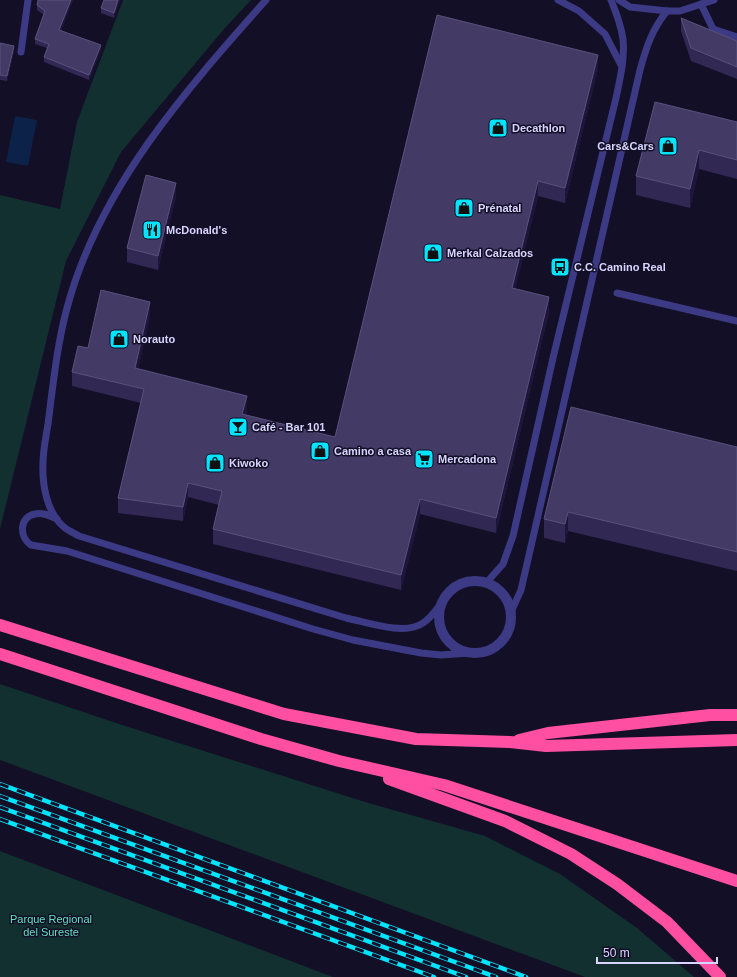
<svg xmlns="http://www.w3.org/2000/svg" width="737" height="977" viewBox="0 0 737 977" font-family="Arial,sans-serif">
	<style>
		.green { fill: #12302f }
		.water { fill: #0c2248 }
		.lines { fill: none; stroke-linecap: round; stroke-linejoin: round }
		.lane { stroke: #3d3a85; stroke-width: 7 }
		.street { stroke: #3d3a85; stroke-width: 10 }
		.highway { stroke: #ff4fa3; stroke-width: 12 }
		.rail-casing { stroke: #00e5ff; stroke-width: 4.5 }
		.rail { stroke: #130f26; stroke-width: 3; stroke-dasharray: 9; stroke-linecap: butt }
		.wall { fill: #312854 }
		.shaded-wall { fill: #1d163a }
		.building { fill: #433a66; stroke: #5a527e }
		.labels { text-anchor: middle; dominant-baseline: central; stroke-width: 3; stroke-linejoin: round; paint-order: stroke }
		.poi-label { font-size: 11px; font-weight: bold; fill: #d9d4ff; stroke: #130f26; text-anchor: start }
		.park-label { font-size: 11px; fill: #5fe0c0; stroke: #130f26 }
	</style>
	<rect width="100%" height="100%" fill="#130f26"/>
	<g class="green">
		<path d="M123,0h128l-27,29 -103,123 -55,109 -66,268v-334l60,14 17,-87z"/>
		<path d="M0,684l122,41 243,77 120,34 75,38 77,54 57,49h-109l-585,-217z"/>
		<path d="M0,851l333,126h-333z"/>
	</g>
	<path class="water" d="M15,116l22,4 -9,46 -22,-4z"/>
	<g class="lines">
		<g class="lane">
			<path d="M266,0c-81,91 -167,188 -199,308 -10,37 -14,77 -19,116 -2,13 -5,26 -5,39 -1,22 4,51 22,65 4,3 9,5 14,8l267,82c20,4 59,18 77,5 7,-4 12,-12 17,-18"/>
			<path d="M558,0l21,11 26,23 16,31"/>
			<path d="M619,0l11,7 37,4h13l34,-11"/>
			<path d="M701,4l12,25 24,8"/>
			<path d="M21,52l7,-52"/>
			<path d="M617,293l120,28"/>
			<path d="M57,519c-7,-3 -14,-7 -22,-5 -16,3 -16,23 -4,31l36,6 246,78 40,11 68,13 20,2 28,-2"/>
			<path d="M487,582l16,-18 10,-28 40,-178 63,-260c4,-19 9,-39 7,-59 -2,-13 -7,-27 -12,-39"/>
			<path d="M511,612l10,-22 119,-520c6,-22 12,-41 27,-59"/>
		</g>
		<circle class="street" cx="475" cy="617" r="36"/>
		<g class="highway">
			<path d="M0,625l284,89 132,25 94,3 36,4 191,-6"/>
			<path d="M0,654l261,85 78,22 105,24 293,96"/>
			<path d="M519,740l29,-7 162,-18h27"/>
			<path d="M389,779l116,42 66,33 46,30 50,38 53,55"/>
		</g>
		<defs>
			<g id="rail">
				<path d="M0,784l526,193"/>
				<path d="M0,796l496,181"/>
				<path d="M0,807l466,170"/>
				<path d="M0,819l434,158"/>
			</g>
		</defs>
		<use href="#rail" class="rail-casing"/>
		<use href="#rail" class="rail"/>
	</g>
	<g class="wall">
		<path d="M38,0h35l-12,30 40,20 -12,30 -45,-18v-5l3,-9 -12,-4v-5l9,-24 -7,-5v-5z"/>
		<path d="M104,0h16l-6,18 -13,-5v-5z"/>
		<path d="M681,18l56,23v38l-46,-18 -10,-30z"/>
		<path d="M0,43l14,8 -7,30 -7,-1z"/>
		<path d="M598,69l-33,134 -27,-7 -23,93 34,23 -53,221 -76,-19 -19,76 -188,-46v-15l6,-24 -31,-8 -5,24 -65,-8v-15l23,-95 -69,-17v-14l16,-24 62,-31 -12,52 109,41 -1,5 89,22z"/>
		<path d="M737,122v57l-38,-10 -9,39 -54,-13v-19z"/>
		<path d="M176,197l-18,73 -31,-8v-14z"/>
		<path d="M737,447v124l-169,-40 -3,12 -21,-5v-19z"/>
	</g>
	<g class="shaded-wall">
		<path d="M71,0h2l-14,35v-5z"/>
		<path d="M118,0h2l-6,18v-5z"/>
		<path d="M101,45v5l-12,30v-5z"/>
		<path d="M14,46v5l-7,30v-5z"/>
		<path d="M598,55v14l-33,134v-15z"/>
		<path d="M699,150v19l-9,39v-19z"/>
		<path d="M538,181v15l-26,107v-15z"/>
		<path d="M176,183v14l-18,73v-14z"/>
		<path d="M549,297v15l-53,221v-15z"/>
		<path d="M150,302v15l-15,65v-14z"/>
		<path d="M247,396v14l-5,19v-15z"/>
		<path d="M188,483v14l-5,24v-14z"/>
		<path d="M420,499v15l-19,76v-15z"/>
		<path d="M568,512v19l-3,12v-19z"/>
	</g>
	<g class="building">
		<path d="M38,0h33l-12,30 42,15 -12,30 -45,-18 5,-13 -14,-5 10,-28 -8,-6z"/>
		<path d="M104,0h14l-4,13 -13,-5z"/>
		<path d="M437,15l161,40 -33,133 -27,-7 -26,107 37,9 -53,221 -76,-19 -19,76 -188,-46 9,-38 -34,-8 -5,24 -65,-9 26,-109 -72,-17 6,-26 10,2 13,-58 49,12 -15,66 112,28 -5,18 93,23z"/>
		<path d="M681,18l56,23v26l-46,-19z"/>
		<path d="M0,43l14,3 -7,30 -7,-1z"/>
		<path d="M655,102l82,20v38l-38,-10 -9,39 -54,-13z"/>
		<path d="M146,175l30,8 -18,73 -31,-8z"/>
		<path d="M571,407l166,40v105l-169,-40 -3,12 -21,-5z"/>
	</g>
	<defs>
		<symbol id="shop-square" viewBox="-11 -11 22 22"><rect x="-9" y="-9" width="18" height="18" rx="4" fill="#00e5ff" stroke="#130f26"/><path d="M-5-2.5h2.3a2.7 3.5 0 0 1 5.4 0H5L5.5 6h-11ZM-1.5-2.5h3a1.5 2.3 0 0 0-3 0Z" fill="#111"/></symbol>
		<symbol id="restaurant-square" viewBox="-11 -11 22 22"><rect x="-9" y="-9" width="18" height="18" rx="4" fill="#00e5ff" stroke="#130f26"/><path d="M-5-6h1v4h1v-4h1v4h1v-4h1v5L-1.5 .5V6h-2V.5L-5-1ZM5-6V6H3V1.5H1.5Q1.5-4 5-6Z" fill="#111"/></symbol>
		<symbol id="bus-square" viewBox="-11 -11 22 22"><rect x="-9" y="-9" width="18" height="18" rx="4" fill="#00e5ff" stroke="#130f26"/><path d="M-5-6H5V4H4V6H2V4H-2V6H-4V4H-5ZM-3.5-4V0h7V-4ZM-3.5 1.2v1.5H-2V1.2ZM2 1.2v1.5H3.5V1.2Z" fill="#111"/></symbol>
		<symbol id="bar-square" viewBox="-11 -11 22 22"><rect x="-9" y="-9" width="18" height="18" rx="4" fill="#00e5ff" stroke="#130f26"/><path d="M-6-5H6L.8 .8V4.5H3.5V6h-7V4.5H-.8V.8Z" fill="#111"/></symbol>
		<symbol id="supermarket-square" viewBox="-11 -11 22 22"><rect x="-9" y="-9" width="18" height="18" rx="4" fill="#00e5ff" stroke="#130f26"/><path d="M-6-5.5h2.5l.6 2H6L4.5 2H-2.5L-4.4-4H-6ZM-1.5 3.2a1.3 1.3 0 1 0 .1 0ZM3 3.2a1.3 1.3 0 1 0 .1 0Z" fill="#111"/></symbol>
	</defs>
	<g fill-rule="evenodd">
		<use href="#shop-square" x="487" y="117" width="22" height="22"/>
		<use href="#shop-square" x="657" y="135" width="22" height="22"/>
		<use href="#shop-square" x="453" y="197" width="22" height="22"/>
		<use href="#restaurant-square" x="141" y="219" width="22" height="22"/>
		<use href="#shop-square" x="422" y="242" width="22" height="22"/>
		<use href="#bus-square" x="549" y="256" width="22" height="22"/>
		<use href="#shop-square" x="108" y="328" width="22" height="22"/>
		<use href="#bar-square" x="227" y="416" width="22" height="22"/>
		<use href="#shop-square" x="309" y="440" width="22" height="22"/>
		<use href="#supermarket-square" x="413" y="448" width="22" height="22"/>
		<use href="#shop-square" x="204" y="452" width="22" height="22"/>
	</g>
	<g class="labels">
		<g class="poi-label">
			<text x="512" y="128">Decathlon</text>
			<text x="654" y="146" text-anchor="end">Cars&amp;Cars</text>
			<text x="478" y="208">Prénatal</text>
			<text x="166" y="230">McDonald's</text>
			<text x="447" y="253">Merkal Calzados</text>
			<text x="574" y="267">C.C. Camino Real</text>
			<text x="133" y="339">Norauto</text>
			<text x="252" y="427">Café - Bar 101</text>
			<text x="334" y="451">Camino a casa</text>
			<text x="438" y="459">Mercadona</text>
			<text x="229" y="463">Kiwoko</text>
		</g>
		<g class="park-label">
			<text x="51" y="919">Parque Regional<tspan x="51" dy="13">del Sureste</tspan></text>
		</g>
	</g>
	<path d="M597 957v6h120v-6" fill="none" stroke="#d9d4ff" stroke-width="2"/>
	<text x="603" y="957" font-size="12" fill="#d9d4ff" stroke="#130f26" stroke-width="3" paint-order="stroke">50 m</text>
</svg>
